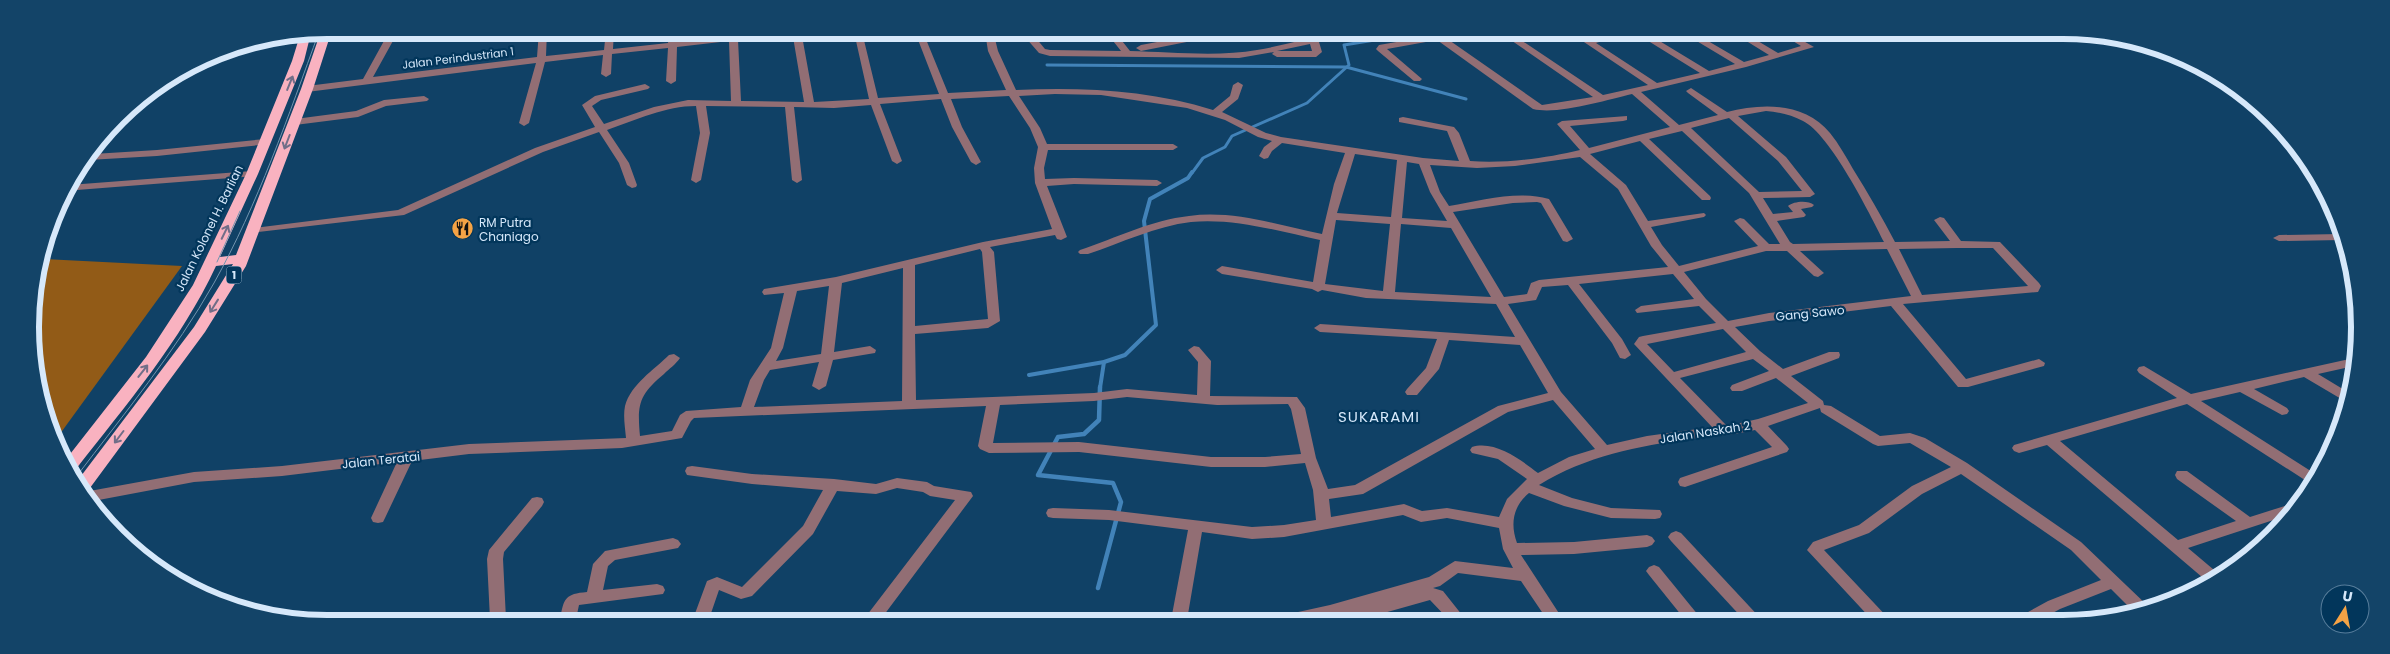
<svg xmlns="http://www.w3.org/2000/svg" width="2390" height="654" viewBox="0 0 2390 654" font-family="Poppins,sans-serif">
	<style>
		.green { fill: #925b17 }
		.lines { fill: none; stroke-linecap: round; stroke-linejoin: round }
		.stream-far2 { stroke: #4283b9; stroke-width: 3 }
		.stream-far1 { stroke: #4283b9; stroke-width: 4 }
		.stream { stroke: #4283b9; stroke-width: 4.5 }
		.minor { fill: #926e74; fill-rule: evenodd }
		.highway { fill: #f9b2c0; fill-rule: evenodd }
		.tram { stroke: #7294af; stroke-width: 1 }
		.oneway { stroke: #716e88 }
		.labels { text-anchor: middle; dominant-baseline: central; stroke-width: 4.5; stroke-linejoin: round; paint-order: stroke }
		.far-street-label { font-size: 11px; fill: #d6e8fa; stroke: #02365b }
		.shield { fill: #02365b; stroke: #96b3ca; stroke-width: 1 }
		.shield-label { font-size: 11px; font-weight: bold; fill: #d6e8fa }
		.poi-label { font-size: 12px; fill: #d6e8fa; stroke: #02365b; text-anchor: start }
		.street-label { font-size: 12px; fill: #d6e8fa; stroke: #02365b }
		.quarter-label { font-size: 15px; letter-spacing: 1px; fill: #d6e8fa; stroke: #02365b }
		.rim { fill: none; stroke: #d6e8fa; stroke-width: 6 }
	</style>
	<rect width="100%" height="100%" fill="#104166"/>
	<path class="green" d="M44,259l138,7 -125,172 -17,-34 -9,-97z"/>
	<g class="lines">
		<g class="stream-far2">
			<path d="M1047,65l299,2 120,32"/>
			<path d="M1192,173l11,-15 22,-11 7,-11 75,-33 42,-38 -5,-20 74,-12"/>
		</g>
		<g class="stream-far1">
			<path d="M1029,375l75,-13 21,-7 31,-30 -12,-104 6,-22 38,-21 4,-6"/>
			<path d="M1100,388l4,-26"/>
		</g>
		<path class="stream" d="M1098,588l23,-86 -8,-19 -75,-8 20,-38 26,-3 15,-14 1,-33"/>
		<g class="minor">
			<path d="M390,30h9l-26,47 164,-20 2,-26h8l-1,25 58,-6 2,-19h8l-1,18 55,-6 1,-12h8v11l52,-6v-5h8l1,4 87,-3 -4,3 -19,1 12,66 55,-3 -15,-67h8l16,66 61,-4 -24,-62h8l25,61 58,-3 -18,-39 -3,-19h78l-4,3 -24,2 10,12 5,1 71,1 -15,-19h9l15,19c40,1 89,6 127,-1 32,-5 62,-17 94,-17l-32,9 3,10 -6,5h-39l-5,-3 2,-2 -35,6 -189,-2 -11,-3 -14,-16 -31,-2 4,16 18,39c66,-3 134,0 197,20l17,-14 3,-11 5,-3 5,3 -5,14 -16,13 44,21 15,4 142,21 36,3 -12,-30 -48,-9v-4l4,-1 51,10 5,6 11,28c34,3 77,-3 110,-11l-23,-26 5,-3 65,-5v4l-4,1 -53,5 19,22 81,-21 -38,-33c-26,6 -74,21 -99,15l-96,-69 -50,9 35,30 -2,2h-6l-36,-30 -2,-2 3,-4 64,-11h17l-1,2 -13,2 96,67 51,-8 -91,-63h10l91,61 45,-10 -76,-51h10l8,5 19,-5h15l-28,9 61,40 43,-10 -63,-39h11l61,37 26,-7 -50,-30h11l48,28 25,-7 -34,-21h11l32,19 23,-7 -18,-11h10l21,12 -68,20 -105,25 38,33 39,-10 -30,-22 -2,-2 5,-3 36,24c35,-9 78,-10 103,21 9,11 16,24 23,36 15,24 29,48 42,73l55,-1 -16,-21 6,-3 4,1 17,23 39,1 39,41 2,3 -3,6 -135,12 63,75 73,-20 6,4 -1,3 -76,21h-10l-67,-81 -122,15 -34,6 25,24 23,18 46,-17h10l1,3 -1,3 -48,18 32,25 1,4 7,1 49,30 30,-3 15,5 42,25 114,79 68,65 -15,5 -23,-23 -51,20 -22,12h-21l2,-4 29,-16 53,-21 -30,-30 -110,-76 -39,20 -53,39 -45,17 67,71h-18l-66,-71 6,-8 46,-17 53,-39 39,-19 -41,-24 -32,3 -5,-2 -52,-32 -1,-4 -52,18 19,20 2,3 -2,3 -102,35 -5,-1 -2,-4 2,-4 92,-31 -17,-17c-21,5 -42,6 -64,9 -53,7 -105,17 -152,46l33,13 39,10 49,2 2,4 -2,4 -5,1 -44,-1 -47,-12 -35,-13c-16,13 -19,31 -12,50l57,-1 73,-7 5,2 3,4 -3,4 -5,2 -73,7 -53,1 43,66h-16l-27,-40 -63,-8 -18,13 -7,2 10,3 23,29h-17l-19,-20 -71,20h-30l2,-3 -14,3h-36l2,-4 6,-2 41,-9 99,-28 26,-16 58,7 -10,-19 -4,-21 -52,-10 -26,4 -18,-7 -119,22 -32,2 -50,-7 -15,88h-16l17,-90 -79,-10 -56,-2 -5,-1 -2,-4 2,-4 5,-1 56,2 143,17 32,-2 32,-5 -3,-30 -8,-27 -40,4h-54l-132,-15 -90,1 -9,-4 -2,-3 8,-40 -292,12 -3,3 -9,17 -60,10 -153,6 -57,7 -27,57 -2,4 -5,1 -5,-1 -2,-4 26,-56 -115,14 -88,6 -106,20 -4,-10 110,-20 88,-6 187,-22 157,-6c-1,-11 -3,-22 -1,-32 6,-22 29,-36 44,-51l5,-1 6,4c-4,6 -11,11 -16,16 -25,21 -27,30 -24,62l32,-5 8,-16 6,-4 55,-4 9,-27 21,-32 13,-55 -20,2 -2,-3 2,-3 72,-12 147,-35 69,-13 -17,-46 -1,-15 4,-21 -8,-19 -21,-32 -58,3 11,28 19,35 -5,3 -5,-3 -19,-35 -11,-28 -61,5 22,57 -5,3 -5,-3 -21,-56 -37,3 -40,-1 8,73 -5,3 -5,-3 -7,-73 -79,-1 4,27 -9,47 -5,3 -5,-3 9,-47 -4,-27c-30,0 -60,14 -89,24l22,33 8,22 -1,2 -4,1 -5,-3 -8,-22 -20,-31 -56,20 -139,63 -155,18 -2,-2 2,-2 4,-1 145,-18 137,-62 60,-21 -13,-22 13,-9 50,-12 5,3 -2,2 -47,11 -9,6 12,18 50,-17 34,-7 43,1 -2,-60 -52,6 -1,34 -5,3 -5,-3 2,-33 -56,6 -1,20 -5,3 -5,-3 2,-19 -58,7 -16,61 -5,3 -5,-3 17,-60 -229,29 -5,-3 5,-3 56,-7zM793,37l11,65 -63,-1 -3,-61zM1310,44l2,7h-35zM1055,94l46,1 86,13 38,12 33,17 14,4 -8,6 -5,9 5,3 4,-1 4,-7 10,-8 63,10 -11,31 -12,50c-43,-9 -89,-24 -133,-18 -37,4 -73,22 -109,34l-2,2 2,2h8c33,-11 68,-28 103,-32 43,-4 87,9 129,18l-7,42 -91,-16 -6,4 6,4 90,15 6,3 4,-2 44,8 130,6 19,33 -195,-13 -6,4 6,4 117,7 -11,29 -19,21 -2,3 2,3h10l22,-26 10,-29 71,5 28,48 -50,13 -143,79 -27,4 -12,-31 -11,-50 -8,-11 -87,-1 1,-35 -12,-14 -5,-1 -6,4 10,12 -1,33 -70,-6 -33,4 -178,7 -1,-66 73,-6 12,-7 -6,-69 -4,-5 65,-12 2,4 4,1 6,-3 -20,-51 27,-2 83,2 5,-3 -5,-3 -83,-2 -29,1 -1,-11 4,-18h125l5,-3 -5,-3h-126l-7,-16 -21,-32zM1766,111c13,1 26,4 37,10 27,13 67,93 81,121l-91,2 -3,-2 -13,-21 27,-4 2,-2 -5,-6 11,-2 2,-2c-6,-5 -20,-4 -26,1l5,6 -20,2 -10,-16 47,-1 5,-3 -29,-37 -48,-41zM1729,118l49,43 24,30 -43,1 -68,-64zM1682,131l67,62 31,51h-11l-25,-25 -4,-1 -6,3 24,25 -79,20 -17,-21 -11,-18 53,-10 2,-2 -2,-2 -56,8 -22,-36 -36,-31 50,-13 62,59h8l1,-2 -1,-2 -61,-57zM1355,154l42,6 -6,57 -54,-4zM1580,157l38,32 33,57 17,21 -129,13 -8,3 -4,11 -23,3 -51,-85 60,-9 24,-1 4,1 22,38 4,1 6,-3 -24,-40c-32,-9 -68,2 -100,7l-9,-14 -10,-27 47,3 38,-2zM1407,162l12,2 11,28 17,29 -45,-3zM1336,220l54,4 -7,67 -58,-7zM1401,224l50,4 40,69 -96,-5zM1957,248h36l35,38 -106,9 -23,-46zM980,249l2,3 6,67 -73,7v-61zM1887,249l24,47 -142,17 -41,8 -22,-22 -22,-27 82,-21h21l27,25 4,1 6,-4 -24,-22zM903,268l-1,133 -148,6 10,-27 6,-10 49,-8 -7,24 7,4 7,-4 7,-26 42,-7 1,-3 -6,-4 -36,6 8,-69zM1673,274l21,25 -53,7 -6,4 2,3 62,-7 17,17 -73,13 -4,1 -5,7 78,83 -65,9 -40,9 -46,-53 -53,-88 28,-4 6,-13 26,-2 44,58 8,15 5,1 6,-4 -9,-16 -43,-55zM829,286l-8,68 -45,7 7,-13 14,-57zM1723,329l23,23 -72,20 -27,-28zM1753,359l16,12 -37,14 -2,3 2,3h10l34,-13 32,25 -50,16 -31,7 -47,-48zM1127,397l90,8 71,-1 3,5 10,45 -36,3h-54l-132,-15 -86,1 7,-38 94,-4zM1553,400l42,49 -26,8 -31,16c-17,-13 -43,-33 -66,-26l-2,3 2,3 26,6 29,20 -20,20 -8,18 -52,-9 -25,3 -18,-7 -73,13 -2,-18 34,-5 145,-82z"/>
			<path d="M473,30l33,1 -4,3 -22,2z"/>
			<path d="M1205,33h16l-4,3 -76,15 -5,-3 5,-3z"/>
			<path d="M424,96l5,3 -2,2 -41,5 -28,11 -63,8 -5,-3 5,-3 61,-8 28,-11z"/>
			<path d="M265,139l4,1v4l-112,12 -69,4 5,-6 64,-4z"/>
			<path d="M252,171l5,3 -1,2 -192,15 5,-6z"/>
			<path d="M2340,234l2,6 -63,1 -6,-3 6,-3z"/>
			<path d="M2354,358v8l-36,8 33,20 -3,9 -44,-26 -50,12 33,19 2,3 -2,3 -5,1 -42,-23 -39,9 116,74 -6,9 -124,-80 -127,37 118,99 58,-19 -59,-42 -2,-4 2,-4h10l63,46 44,-14 3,1 -8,11 -101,33 32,27 -11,8 -162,-138 -28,8 -5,-2 -2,-3 2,-3 163,-47 -38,-25 -2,-3 2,-3 5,-1 47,28z"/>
			<path d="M692,466l60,8 82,5 42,5 21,-6 30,4 7,4 37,6 2,4 -92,123h-17l91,-119 -25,-4 -7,-4 -26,-4 -21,6 -39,-3 -24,43 -61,62 -11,3 -22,-9 -10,29h-16l14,-38 10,-4 25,10 61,-61 20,-36 -71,-6 -65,-9 -2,-4 2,-4z"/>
			<path d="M537,497l5,1 2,4 -2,4 -38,46 -1,7 3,60h-16l-3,-60 2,-9 43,-52z"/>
			<path d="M1676,531l5,2 82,88h-18l-74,-80 -3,-4 3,-4z"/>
			<path d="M673,538l5,2 3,4 -3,4 -63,12 -7,6 -5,24 54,-6 6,2 2,4 -2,4 -84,11 -3,14h-16c4,-21 5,-25 27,-27l6,-28 12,-13z"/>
			<path d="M1654,565l5,2 44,54h-17l-37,-46 -3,-4 3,-4z"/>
		</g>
		<path class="highway" d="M332,30l-19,59 -67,177 -41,66 -118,160 -3,1 -6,-13 116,-153 39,-63 -17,2c-35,75 -90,139 -140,203l-3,1 -6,-12 79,-101 47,-72 53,-111 46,-113 8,-26 11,-2 -7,28 -46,113 -38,83 16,-2 65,-166 20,-58z"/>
		<g class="tram">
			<path d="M217,262l23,-51"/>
			<path d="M76,477c48,-63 99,-125 138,-194 44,-79 74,-166 105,-251"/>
		</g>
	</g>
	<defs><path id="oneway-shaft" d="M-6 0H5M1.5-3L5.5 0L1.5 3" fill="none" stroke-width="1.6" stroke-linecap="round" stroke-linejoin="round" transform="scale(1.25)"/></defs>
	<g class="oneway">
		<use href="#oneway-shaft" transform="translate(290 83) rotate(-68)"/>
		<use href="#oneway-shaft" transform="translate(287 142) rotate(111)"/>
		<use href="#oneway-shaft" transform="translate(225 232) rotate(-64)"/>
		<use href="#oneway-shaft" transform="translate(214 306) rotate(122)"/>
		<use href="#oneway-shaft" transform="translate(143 371) rotate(-52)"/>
		<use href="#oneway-shaft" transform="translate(119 437) rotate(127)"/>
	</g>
	<defs>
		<symbol id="restaurant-disc" viewBox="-11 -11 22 22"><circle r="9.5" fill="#f5a345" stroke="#02365b"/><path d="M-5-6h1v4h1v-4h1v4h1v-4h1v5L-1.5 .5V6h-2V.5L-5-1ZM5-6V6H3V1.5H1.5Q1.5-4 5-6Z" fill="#111"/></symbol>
	</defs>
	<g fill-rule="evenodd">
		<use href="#restaurant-disc" x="450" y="216" width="25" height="25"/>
	</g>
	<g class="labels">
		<g class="far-street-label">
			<text transform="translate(458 58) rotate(-7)">Jalan Perindustrian 1</text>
		</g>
		<rect class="shield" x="226.5" y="266.5" width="15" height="17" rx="4"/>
		<g class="shield-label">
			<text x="234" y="275">1</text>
		</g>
		<g class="poi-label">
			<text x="479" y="222">RM Putra<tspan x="479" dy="14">Chaniago</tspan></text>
		</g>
		<g class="street-label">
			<text transform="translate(209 228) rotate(-64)">Jalan Kolonel H. Barlian</text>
			<text transform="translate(1810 313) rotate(-6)">Gang Sawo</text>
			<text transform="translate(1705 432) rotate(-9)">Jalan Naskah 2</text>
			<text transform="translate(381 460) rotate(-6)">Jalan Teratai</text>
		</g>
		<g class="quarter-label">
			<text x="1379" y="416">SUKARAMI</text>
		</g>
	</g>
	<path d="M0 0H2390V654H0ZM327 39H2063A288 288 0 0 1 2351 327V327A288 288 0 0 1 2063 615H327A288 288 0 0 1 39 327V327A288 288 0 0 1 327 39Z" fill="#134468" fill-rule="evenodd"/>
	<path class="rim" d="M327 39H2063A288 288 0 0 1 2351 327V327A288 288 0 0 1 2063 615H327A288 288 0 0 1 39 327V327A288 288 0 0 1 327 39Z"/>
	<g transform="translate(2345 609) rotate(11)"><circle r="24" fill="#02365b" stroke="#577d9b"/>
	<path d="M0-4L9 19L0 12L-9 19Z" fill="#f5a345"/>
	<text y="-8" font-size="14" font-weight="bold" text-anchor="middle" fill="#d6e8fa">U</text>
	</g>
</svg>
